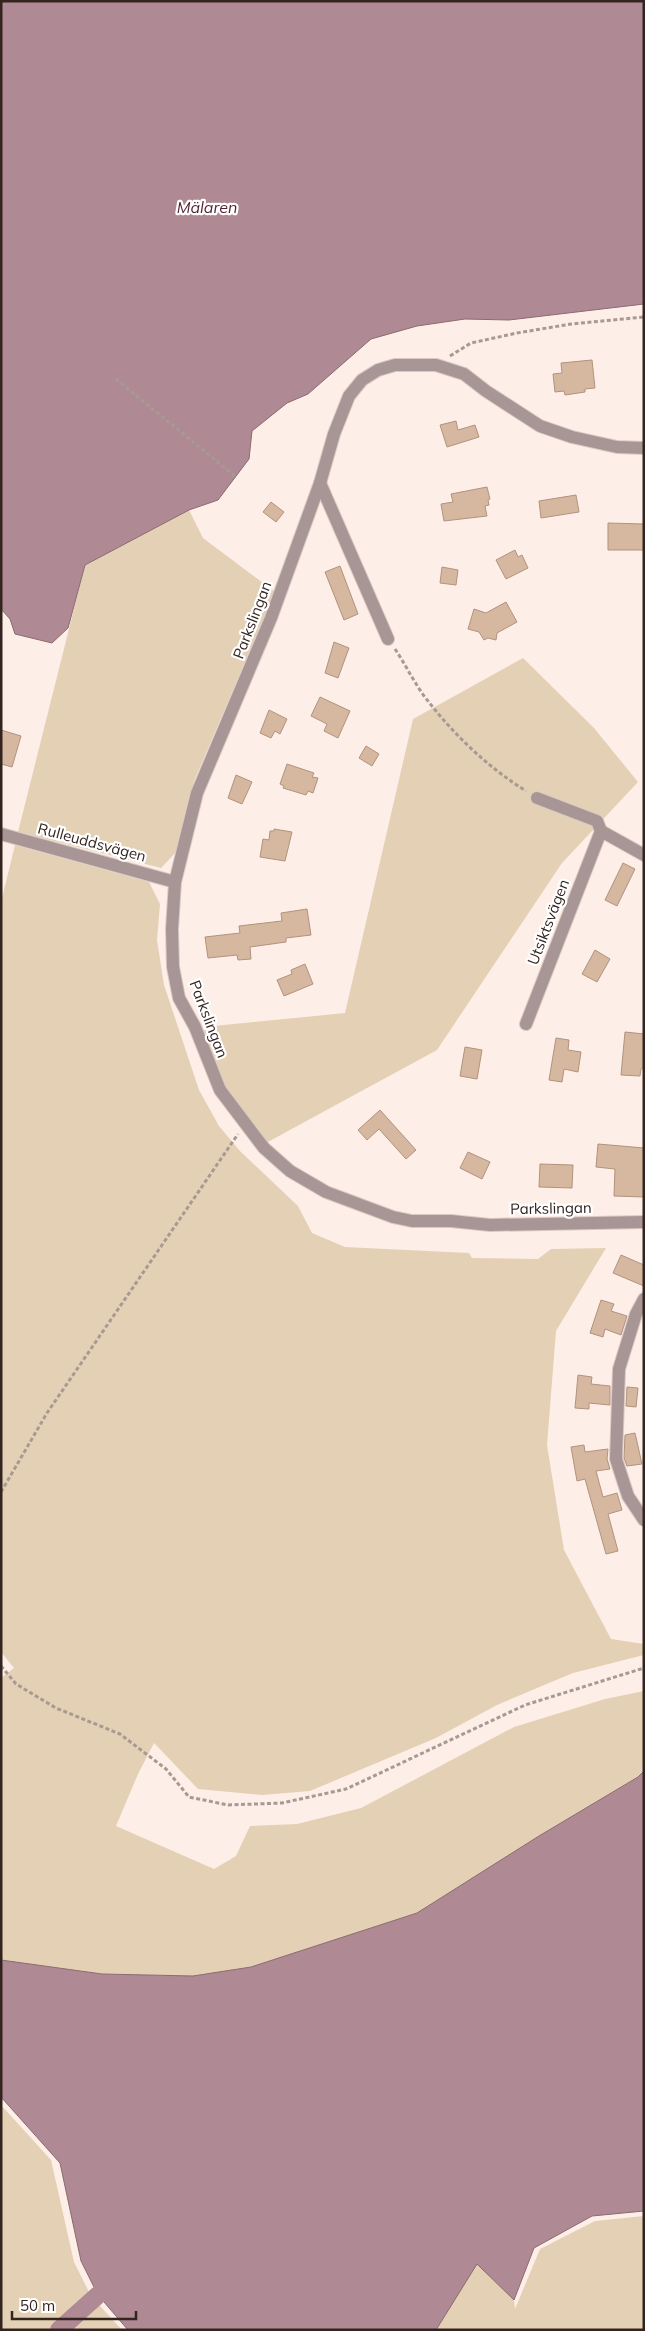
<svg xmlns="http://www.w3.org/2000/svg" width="645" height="2331" viewBox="0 0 645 2331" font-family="Mulish,sans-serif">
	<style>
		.green { fill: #e4d1b5 }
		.water { fill: #af8993; stroke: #8a6b70 }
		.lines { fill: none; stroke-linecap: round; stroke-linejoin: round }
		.canal { stroke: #af8993; stroke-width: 18 }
		.building { fill: #d6b7a0; stroke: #b1937d }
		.minor-casing { stroke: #d9cac4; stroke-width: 14 }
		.path { stroke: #a89993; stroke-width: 3; stroke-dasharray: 4 2.5; stroke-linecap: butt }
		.minor { stroke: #a89595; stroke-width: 12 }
		.labels { text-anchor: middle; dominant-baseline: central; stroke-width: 4.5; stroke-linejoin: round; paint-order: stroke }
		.street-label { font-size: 15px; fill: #33241f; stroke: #fff }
		.water-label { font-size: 16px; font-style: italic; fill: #511f31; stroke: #fff }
	</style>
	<rect width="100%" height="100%" fill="#feeee8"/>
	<g class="green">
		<path d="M189,510l14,28 72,54 -81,189 -16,69 -17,18 -143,-36 67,-267z"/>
		<path d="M523,658l71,70 44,54 -76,81 -125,187 -171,93 -39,-52 -27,-59 14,-6 131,-13 68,-294z"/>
		<path d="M15,845l134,37 11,22 -3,36 7,45 35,105 20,36 21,25 58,55 14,27 33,14 124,6 3,5 66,1 13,-10 55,-1 -50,83 -9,114 17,105 47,89 33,5v11l-71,18 -76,32 -61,33 -126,53 -48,4 -64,-6 -44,-46 -16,31 -22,52 98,43 22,-13 14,-30 47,-2 64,-16 153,-81 91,-28 39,-8v80l-6,6 -99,59 -122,77 -166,54 -58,9 -91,-2 -101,-14v-282l13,-10 -13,-16v-750z"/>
		<path d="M1,2105l50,55 23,102 17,34 31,34h-121z"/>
		<path d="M644,2216v114h-208l41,-67 37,37 1,9 25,-60 55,-28z"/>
	</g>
	<g class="water">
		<path d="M1,1h643v303l-135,16 -44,-1 -48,7 -46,13 -63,55 -21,9 -35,28 -3,28 -31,41 -29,10 -104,55 -17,63 -16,15 -37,-9 -5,-15 -9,-10z"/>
		<path d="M644,1771v440l-52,5 -58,32 -20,52 -37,-36 -41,66h-308l-30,-35 -17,-34 -21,-98 -59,-66v-137l101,14 91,2 58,-9 166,-54 122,-77 99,-59z"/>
	</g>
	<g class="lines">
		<path class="canal" d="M59,2330l39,-35"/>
	</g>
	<g class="building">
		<path d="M592,360l3,28 -10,1v3l-20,3 -1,-4 -9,1 -2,-18 9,-1 -1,-10z"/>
		<path d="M456,421l2,9 17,-5 4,12 -32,10 -7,-22z"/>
		<path d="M487,487l3,12 -2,1 1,5 -4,1 2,10 -43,5 -3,-17 12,-2 -2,-8z"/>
		<path d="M576,495l3,17 -38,6 -2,-17z"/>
		<path d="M271,502l13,10 -8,10 -13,-10z"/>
		<path d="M608,523l36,1v26h-36z"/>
		<path d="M515,550l3,7 4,-2 6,13 -22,11 -10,-19z"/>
		<path d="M340,566l18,48 -14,6 -19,-48z"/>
		<path d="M442,567l16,3 -2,15 -16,-2z"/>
		<path d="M506,602l11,20 -20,11 -1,7 -8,-2 -4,2 -5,-8 -11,-3 6,-20 12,4z"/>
		<path d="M334,642l15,6 -11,30 -13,-5z"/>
		<path d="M320,697l30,14 -12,27 -14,-7 3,-7 -16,-8z"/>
		<path d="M269,710l18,9 -7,15 -5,-3 -4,7 -11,-5z"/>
		<path d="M1,730l20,6 -9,31 -11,-3z"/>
		<path d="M366,746l13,8 -7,12 -13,-8z"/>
		<path d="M287,764l27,9 -2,4 6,1 -5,15 -5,-2 -2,4 -23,-7 1,-2 -4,-2z"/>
		<path d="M236,775l16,7 -10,22 -14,-6z"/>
		<path d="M274,829l18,3 -7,29 -25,-4 3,-18 6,1 1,-9h4z"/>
		<path d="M623,863l12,6 -18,37 -12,-6z"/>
		<path d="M307,909l4,26 -25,3v4l-36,5 1,12 -13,1 -1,-5 -29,3 -3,-21 35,-4 -1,-7 43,-5 -1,-8z"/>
		<path d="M595,950l15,9 -13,23 -15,-8z"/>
		<path d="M305,964l8,20 -29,12 -7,-16 15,-6 -1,-4z"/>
		<path d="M625,1032l19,2v33l-3,2 -1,7 -19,-1z"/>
		<path d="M556,1038l13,2 -1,10 13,2 -3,20 -14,-3 -2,13 -13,-2z"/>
		<path d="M465,1047l17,3 -5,29 -17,-3z"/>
		<path d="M380,1110l36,40 -10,9 -27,-30 -12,11 -9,-10z"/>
		<path d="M598,1144l46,4v49l-30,-1 1,-27 -19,-2z"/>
		<path d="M468,1152l22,10 -8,17 -22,-11z"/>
		<path d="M540,1164l33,1 -1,23 -33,-1z"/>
		<path d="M621,1255l23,10v21l-31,-13z"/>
		<path d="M601,1300l13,4 -3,7 16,5 -6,19 -16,-6 -2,8 -13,-4z"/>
		<path d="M578,1375l14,2 -1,7 19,2v19l-21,-2v6l-14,-1z"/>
		<path d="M627,1387l11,1 -2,19 -10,-1z"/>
		<path d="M635,1433l7,31 -15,2 -3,-8 1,-23z"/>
		<path d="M584,1445l1,7 23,-3 -1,10 3,10 -14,2 7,26 14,-4 5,17 -14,4 10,37 -12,3 -21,-75 -8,2 -6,-34z"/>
	</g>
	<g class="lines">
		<defs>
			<g id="minor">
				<path d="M644,448l-27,-1 -45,-10 -32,-11 -54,-35 -22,-17 -28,-9h-41l-17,5 -16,10 -13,16 -15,38 -14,49 -49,135 -74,175 -22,89 -3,47 1,38 6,31 16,29 25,63 44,58 26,23 36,21 67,25 19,4h39l39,4 154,-3"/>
				<path d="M320,483l68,156"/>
				<path d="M537,798l60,23 4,10 43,24"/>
				<path d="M1,834l174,48"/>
				<path d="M526,1024l75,-193"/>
				<path d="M644,1299l-8,15 -17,55 -3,90 12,37 16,24"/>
			</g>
		</defs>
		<use href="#minor" class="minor-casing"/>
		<g class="path">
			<path d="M450,356l21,-13 46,-10 54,-9 73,-7"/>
			<path d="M116,379l120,98"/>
			<path d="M395,649c11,16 20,36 33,52 27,35 61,67 98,90"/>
			<path d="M1,1492l46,-79 191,-279"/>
			<path d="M1,1666l15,18 40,24 64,26 46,35 23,28 39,8 54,-2 64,-14 179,-84 119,-37"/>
		</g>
		<use href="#minor" class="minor"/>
	</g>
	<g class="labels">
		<g class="street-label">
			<text transform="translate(252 620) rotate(-69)">Parkslingan</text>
			<text transform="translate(92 842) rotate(15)">Rulleuddsvägen</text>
			<text transform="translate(548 922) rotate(-69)">Utsiktsvägen</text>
			<text transform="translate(209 1019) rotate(69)">Parkslingan</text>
			<text transform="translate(551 1208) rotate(-1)">Parkslingan</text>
		</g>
		<g class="water-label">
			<text x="207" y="207">Mälaren</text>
		</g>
	</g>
	<rect width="645" height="2331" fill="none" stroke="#33241f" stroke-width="5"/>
	<path d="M12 2311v8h124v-8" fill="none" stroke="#33241f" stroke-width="2.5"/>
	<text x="20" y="2311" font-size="15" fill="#33241f" stroke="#ffffff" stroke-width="4" paint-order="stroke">50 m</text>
</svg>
